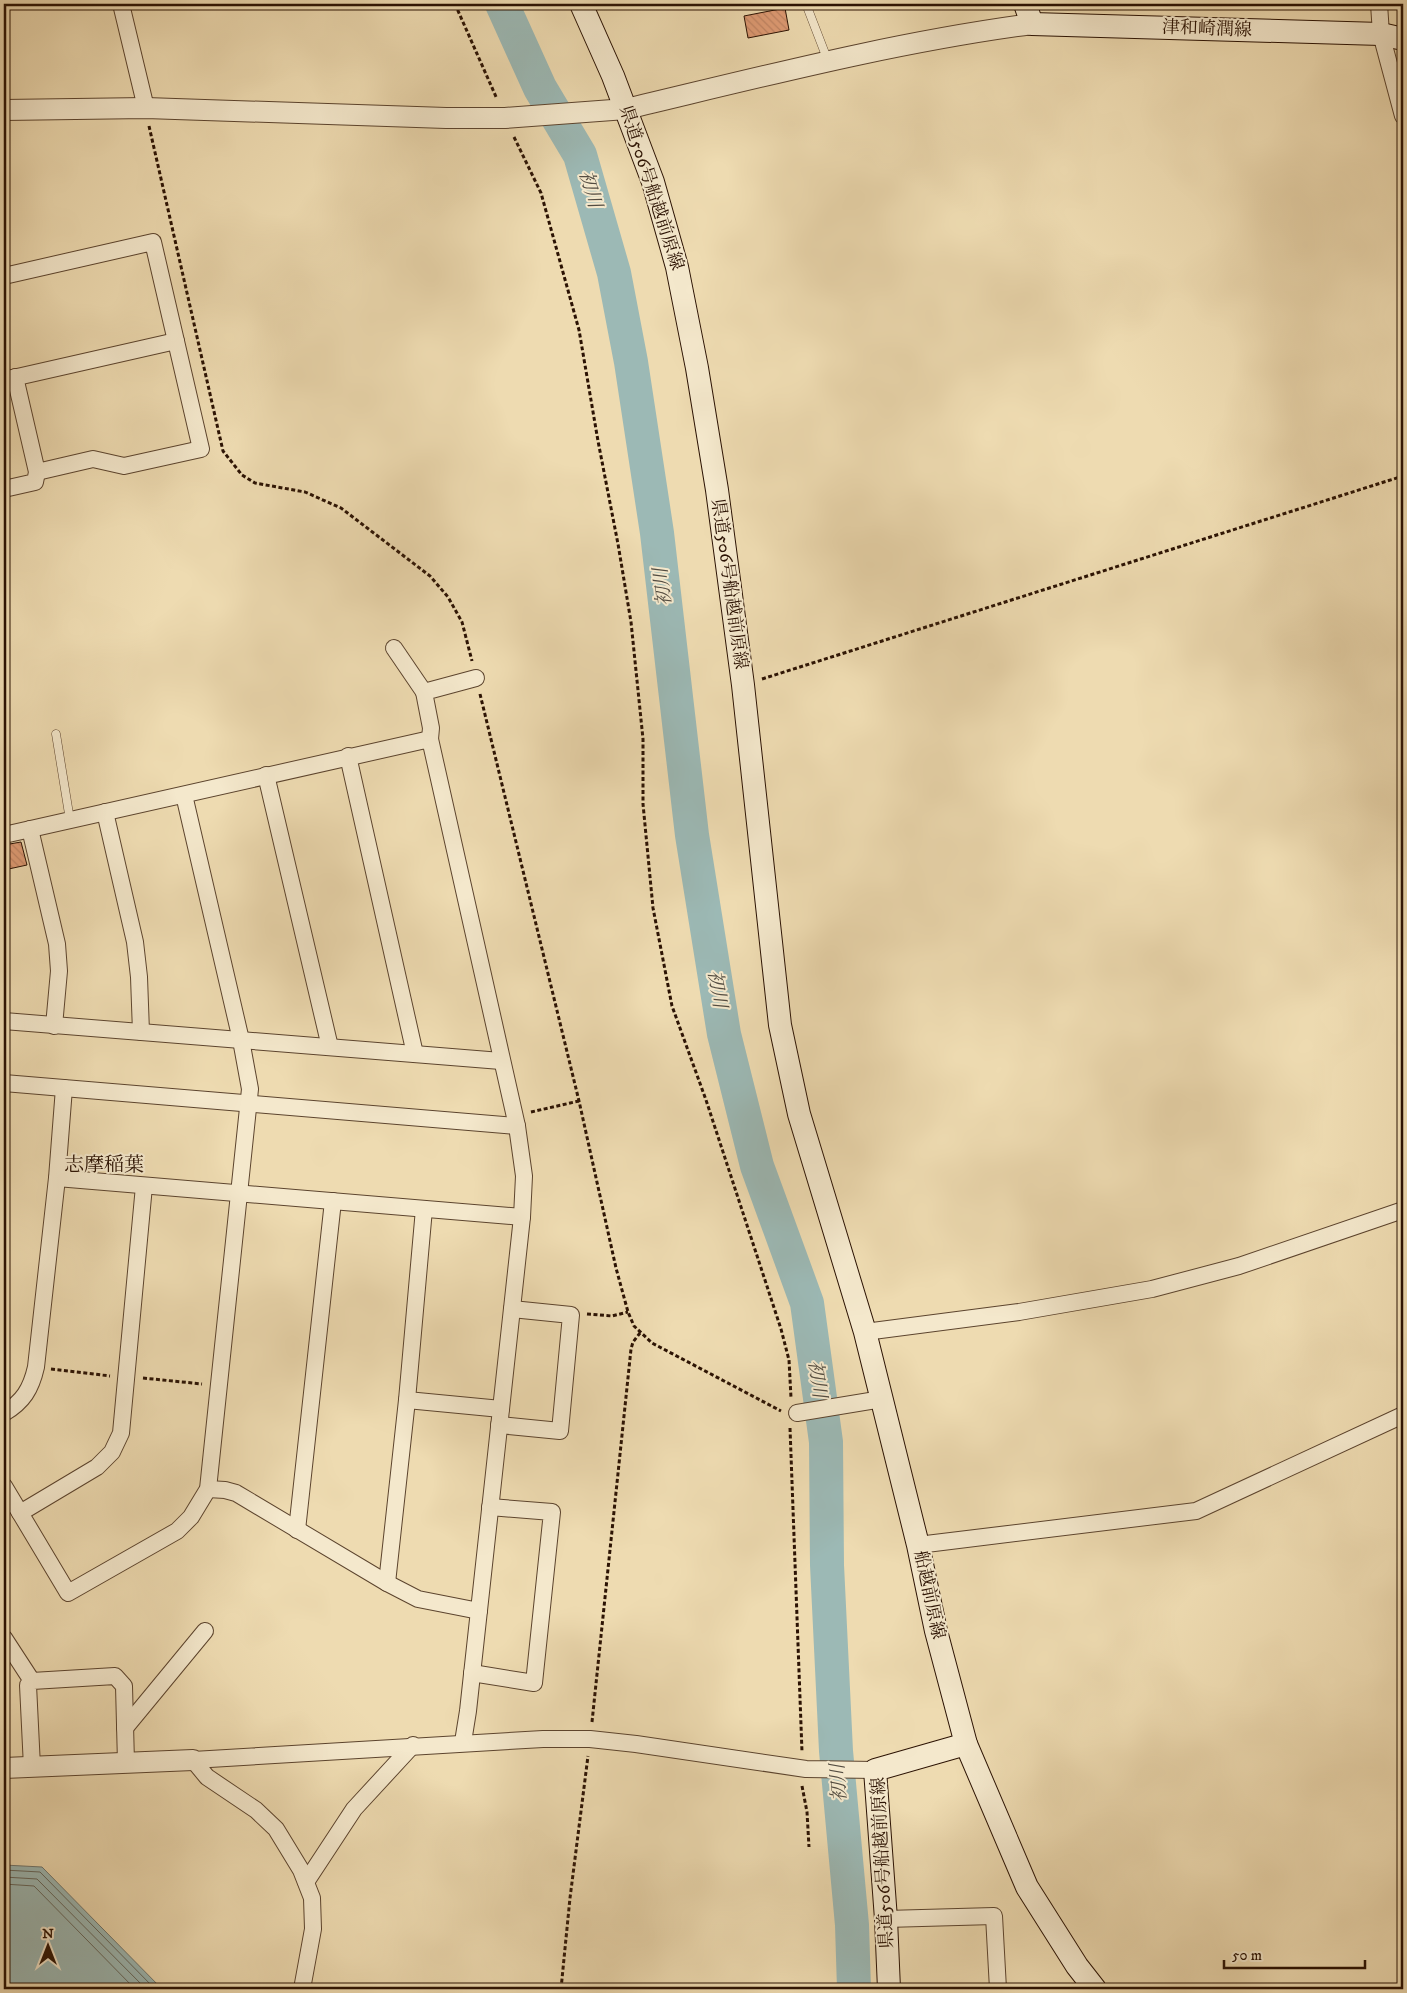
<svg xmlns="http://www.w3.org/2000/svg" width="1407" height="1993" viewBox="0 0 1407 1993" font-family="'IM FELL DW Pica','Noto Serif JP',serif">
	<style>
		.water { fill: #9cb9b5; stroke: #6f766e }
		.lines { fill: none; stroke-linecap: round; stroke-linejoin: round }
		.shore { stroke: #64665c; stroke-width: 1 }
		.river { stroke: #9cb9b5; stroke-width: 34 }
		.building { fill: url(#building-back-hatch); stroke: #2b1203 }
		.service-casing { stroke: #5c442e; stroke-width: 9 }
		.minor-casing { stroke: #5c442e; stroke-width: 18 }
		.tertiary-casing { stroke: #5c442e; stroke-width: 22 }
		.secondary-casing { stroke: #2b1203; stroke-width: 24 }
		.path { stroke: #2b1203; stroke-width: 3; stroke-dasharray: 4 2.5; stroke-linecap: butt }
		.service { stroke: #f4e8cc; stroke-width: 8 }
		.minor { stroke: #f4e8cc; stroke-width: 16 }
		.tertiary { stroke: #f4e8cc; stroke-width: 20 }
		.secondary { stroke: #f4e8cc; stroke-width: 22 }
		.labels { text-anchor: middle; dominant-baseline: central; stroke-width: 4; stroke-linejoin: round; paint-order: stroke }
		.street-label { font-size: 18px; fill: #2b1203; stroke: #f4e8cc }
		.water-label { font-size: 19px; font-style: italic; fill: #534c41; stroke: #f4e8cc }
		.quarter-label { font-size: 20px; fill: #2b1203; stroke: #f4e8cc }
	</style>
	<defs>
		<pattern id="building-back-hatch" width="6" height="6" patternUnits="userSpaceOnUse" patternTransform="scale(1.25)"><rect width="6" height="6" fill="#de9b74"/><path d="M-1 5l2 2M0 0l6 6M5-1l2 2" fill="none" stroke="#bf8463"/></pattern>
	</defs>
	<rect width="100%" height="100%" fill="#eedbb1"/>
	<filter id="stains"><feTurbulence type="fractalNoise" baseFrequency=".004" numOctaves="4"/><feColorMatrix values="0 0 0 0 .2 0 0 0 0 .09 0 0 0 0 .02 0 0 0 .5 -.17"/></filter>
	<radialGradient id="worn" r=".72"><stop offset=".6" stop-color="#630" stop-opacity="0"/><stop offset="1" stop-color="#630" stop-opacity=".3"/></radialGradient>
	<path class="water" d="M4,1865l38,2 120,122h-158z"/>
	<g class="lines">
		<g class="shore">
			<path d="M4,1870l36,2 115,117"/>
			<path d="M4,1877l33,2 109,110"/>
			<path d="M4,1884l30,2 101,103"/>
		</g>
		<path class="river" d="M502,4l38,84 40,67 34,118 17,89 26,171 35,302 32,199 33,132 50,137 19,139 1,123 9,186 16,174 2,64"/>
	</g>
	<g class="building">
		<path d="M785,8l4,22 -41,8 -4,-22z"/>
		<path d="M21,842l6,23 -23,5v-25z"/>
	</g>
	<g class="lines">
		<defs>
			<g id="service">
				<path d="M806,4l22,57"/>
				<path d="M56,734l14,86"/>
			</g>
			<g id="minor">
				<path d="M121,4l25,104"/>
				<path d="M1379,4l2,30 22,82"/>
				<path d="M4,276l149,-34 48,207 -77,17 -31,-7 -56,13"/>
				<path d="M4,380l172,-39"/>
				<path d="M4,489l31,-7 2,-10 -22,-95"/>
				<path d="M394,648l30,44"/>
				<path d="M430,739l1,-11 -7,-36 52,-14"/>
				<path d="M348,756l67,298"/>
				<path d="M266,775l64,272"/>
				<path d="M105,812l30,130 4,35 2,55"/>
				<path d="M30,829l27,115 2,27 -5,55"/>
				<path d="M4,835l426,-96 87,387 7,50 -2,41 -54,494 -5,31"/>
				<path d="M4,1021l497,40"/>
				<path d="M4,1083l513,43"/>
				<path d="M57,1178l465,39"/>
				<path d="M865,1332l154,-20 133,-23 87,-23 164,-56"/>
				<path d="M407,1400l94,9"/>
				<path d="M4,1413c19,-11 27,-24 32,-46l21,-189 7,-90"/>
				<path d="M797,1413l85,-14"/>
				<path d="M499,1425l61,6 11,-116 -59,-6"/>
				<path d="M4,1486l64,107 109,-62 14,-14 17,-28 42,-400 -9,-49 -57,-245"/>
				<path d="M208,1489l17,1 11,3 151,90 31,16 61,12"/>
				<path d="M20,1513l77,-46 15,-15 9,-19 23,-247"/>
				<path d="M297,1530l36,-329"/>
				<path d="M918,1545l278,-34 207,-96"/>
				<path d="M387,1583l20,-183 17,-191"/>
				<path d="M4,1638l28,43"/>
				<path d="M472,1673l62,10 18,-171 -62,-5"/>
				<path d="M125,1728l80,-97"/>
				<path d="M193,1760l350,-21h47l46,5 170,25 69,1"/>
				<path d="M193,1760l14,17 49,33 20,19 25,41 11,28 1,31 -11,60"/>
				<path d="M32,1767l-4,-82 4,-4 83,-5 9,10 2,77"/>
				<path d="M306,1882l48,-73 59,-64"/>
				<path d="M886,1919l108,-3 4,73"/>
			</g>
			<g id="tertiary">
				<path d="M4,110l142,-2 300,10h59l121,-9c135,-32 269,-67 406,-85"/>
				<path d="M4,1768l189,-8"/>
			</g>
			<g id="secondary">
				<path d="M581,4l32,72 40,106 24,85 20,101 20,122 26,195 37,340 19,89 66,218 53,213 18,86 30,113 61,143 50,79 18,23"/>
				<path d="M1025,4l7,20 349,10 22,5"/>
				<path d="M889,1989l-3,-70 -11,-149 91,-26"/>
			</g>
		</defs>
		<use href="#service" class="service-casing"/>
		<use href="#minor" class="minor-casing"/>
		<use href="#tertiary" class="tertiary-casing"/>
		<use href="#secondary" class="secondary-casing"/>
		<g class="path">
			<path d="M455,4l42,95"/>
			<path d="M149,126l74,325 19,24 13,8 50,9 36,16 89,68 18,21 14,25 10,39"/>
			<path d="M514,137l27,56 38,137 19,111 20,103 13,78 12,117v65l10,104 19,98 34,94 75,229 8,31 2,38"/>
			<path d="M762,679l641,-203"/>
			<path d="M480,694l99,407 37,167 12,44 6,14 18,17 129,68"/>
			<path d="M531,1112l48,-11"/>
			<path d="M587,1314l25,2 16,-4"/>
			<path d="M51,1369l59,7"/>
			<path d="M143,1378l59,6"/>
			<path d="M790,1428l12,324"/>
			<path d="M592,1722l39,-373 2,-7 7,-9"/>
			<path d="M802,1786l5,26 2,35"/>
			<path d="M561,1989l9,-91 18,-142"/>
		</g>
		<use href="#service" class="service"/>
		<use href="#minor" class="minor"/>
		<use href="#tertiary" class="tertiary"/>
		<use href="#secondary" class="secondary"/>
	</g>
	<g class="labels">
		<g class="street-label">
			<text transform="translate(1207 29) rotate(2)">津和崎潤線</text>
			<text transform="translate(651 188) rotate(72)">県道506号船越前原線</text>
			<text transform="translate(729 584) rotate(82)">県道506号船越前原線</text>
			<text transform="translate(929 1595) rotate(78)">船越前原線</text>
			<text transform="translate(883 1863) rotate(-93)">県道506号船越前原線</text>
		</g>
		<g class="water-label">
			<text transform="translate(590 189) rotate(74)">初川</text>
			<text transform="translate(663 587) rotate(-97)">初川</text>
			<text transform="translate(717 989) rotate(81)">初川</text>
			<text transform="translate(817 1379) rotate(82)">初川</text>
			<text transform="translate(839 1783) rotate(-94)">初川</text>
		</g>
		<g class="quarter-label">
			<text x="104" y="1165">志摩稲葉</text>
		</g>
	</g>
	<rect width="1407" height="1993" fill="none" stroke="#eedbb1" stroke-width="20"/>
	<rect x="5" y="5" width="1397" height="1983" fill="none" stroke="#2b1203" stroke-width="2.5"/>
	<rect x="10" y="10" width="1387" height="1973" fill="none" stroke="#2b1203"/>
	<g transform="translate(48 1946)" stroke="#f4e8cc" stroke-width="4" paint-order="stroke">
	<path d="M0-4L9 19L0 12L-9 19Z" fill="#2b1203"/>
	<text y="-8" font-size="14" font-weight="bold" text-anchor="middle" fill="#2b1203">N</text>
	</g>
	<path d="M1224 1960v8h141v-8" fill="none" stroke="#2b1203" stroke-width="2.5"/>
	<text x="1232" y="1960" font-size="15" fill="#2b1203" stroke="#f4e8cc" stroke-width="4" paint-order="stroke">50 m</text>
	<rect width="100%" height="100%" filter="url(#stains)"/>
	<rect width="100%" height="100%" fill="url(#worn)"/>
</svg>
